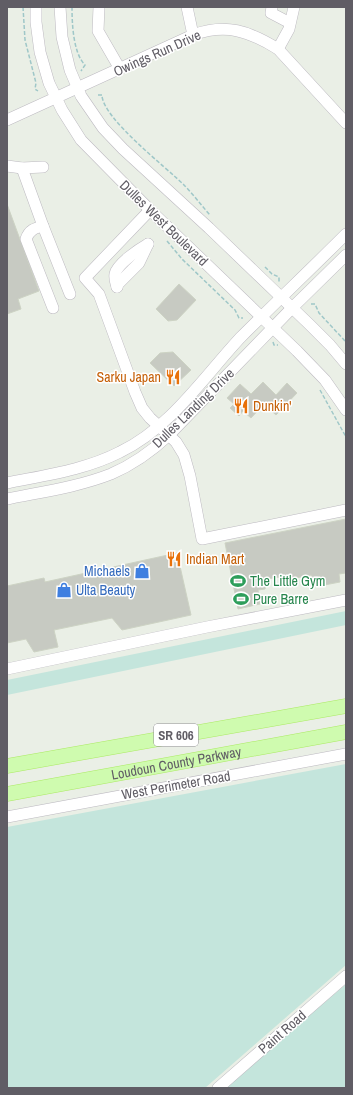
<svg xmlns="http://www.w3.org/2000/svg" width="353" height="1095" viewBox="0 0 353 1095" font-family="'Archivo Narrow',sans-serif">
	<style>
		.green { fill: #c4e5dc }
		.building { fill: #c7cac2; stroke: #cdd3c4 }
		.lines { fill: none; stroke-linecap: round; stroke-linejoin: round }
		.minor-casing { stroke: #bdbac1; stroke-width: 12 }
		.major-casing { stroke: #acea64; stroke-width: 15 }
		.path { stroke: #9fc7c8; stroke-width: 1.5; stroke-dasharray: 4 2; stroke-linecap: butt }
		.minor { stroke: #fff; stroke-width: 11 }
		.major { stroke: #cffbaf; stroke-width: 14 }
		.labels { text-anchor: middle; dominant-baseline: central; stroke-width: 3; stroke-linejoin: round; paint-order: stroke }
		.shield { fill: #fff; stroke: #908e93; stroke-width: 1 }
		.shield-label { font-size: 13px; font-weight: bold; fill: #605d65 }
		.street-label { font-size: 14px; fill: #605d65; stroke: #fff }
		.food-label { font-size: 14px; fill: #c56008; stroke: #fff; text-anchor: start }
		.shop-label { font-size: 14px; fill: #366cbe; stroke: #fff; text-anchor: end }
		.leisure-label { font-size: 14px; fill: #27864d; stroke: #fff; text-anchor: start }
	</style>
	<rect width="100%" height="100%" fill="#eaefe6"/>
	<g class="green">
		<path d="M346,611v14l-339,70v-15z"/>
		<path d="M346,764v201l-141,123h-198v-261z"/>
		<path d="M346,984v104h-122z"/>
	</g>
	<g class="building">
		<path d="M7,204l32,87 -21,8 3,10 -14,5z"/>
		<path d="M179,284l17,16 -19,20 -9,1 -12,-12z"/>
		<path d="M173,352l18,18 -17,16 -24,-23 10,-10z"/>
		<path d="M263,382l13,13 11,-12 10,10 -21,22 -12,-11 -13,14 -8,-7 -4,5 -9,-8 4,-4 -7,-6 13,-14 11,10z"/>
		<path d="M346,519v54l-7,1 1,8 -26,5 -3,-12 -20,4 -1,-4 -22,4 -3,10 -7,1 2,14 -22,5 -13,-66z"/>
		<path d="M177,553l14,62 -69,15 -10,-12 -58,12 4,17 -24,5 -8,-13 -19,4v-57l37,-8 1,4z"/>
	</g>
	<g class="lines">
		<defs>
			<g id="minor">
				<path d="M36,7v15l4,30 9,31 13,27 19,30 69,70 147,141 28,29 21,30"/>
				<path d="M60,7l2,30 8,33 11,26 22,32 20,21 86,79 101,97 20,20 16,19"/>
				<path d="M99,7l-1,24 22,38"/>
				<path d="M187,7l6,28"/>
				<path d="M272,7l-1,6 19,10"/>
				<path d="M278,49l11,-20 5,-22"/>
				<path d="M7,120l186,-85c33,-12 56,-4 85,14l68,74"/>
				<path d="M7,166l15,2 21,-1"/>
				<path d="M22,168l21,58 27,68"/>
				<path d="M150,210l-65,68 14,16 36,98 7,16 8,10 26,24 8,13 6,21 12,63 144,-29"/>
				<path d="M43,226c-8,2 -14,4 -17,13l27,69"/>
				<path d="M117,287c-1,-4 -3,-8 -2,-13 2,-10 24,-25 33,-30"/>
				<path d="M117,287l1,-3 21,-21 9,-19"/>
				<path d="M7,483c39,-8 78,-13 113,-31 50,-24 83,-74 120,-114 35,-35 71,-69 106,-104"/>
				<path d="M7,499c34,-7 71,-12 104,-25 21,-9 41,-23 58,-39l123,-127 54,-53"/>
				<path d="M7,669l200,-42 139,-27"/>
				<path d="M7,817l339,-63"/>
				<path d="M218,1088l128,-112"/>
			</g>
			<g id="major">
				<path d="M7,766l339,-60"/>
				<path id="s1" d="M7,794l339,-62"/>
			</g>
		</defs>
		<use href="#minor" class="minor-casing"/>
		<use href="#major" class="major-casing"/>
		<g class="path">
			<path d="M23,7l2,33 11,43 -1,6 3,2"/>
			<path d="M72,7c0,16 1,46 13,58l-4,6"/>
			<path d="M98,95h4c0,23 64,72 82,90 9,9 17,20 26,30"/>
			<path d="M167,241l15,18 53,51 4,8h4"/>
			<path d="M265,267l7,7 7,3v5"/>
			<path d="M311,304h4l4,9 27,29"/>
			<path d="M273,342l1,3h4"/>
			<path d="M320,390l26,47"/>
		</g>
		<use href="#minor" class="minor"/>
		<use href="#major" class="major"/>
	</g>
	<defs>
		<symbol id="restaurant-bare" viewBox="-9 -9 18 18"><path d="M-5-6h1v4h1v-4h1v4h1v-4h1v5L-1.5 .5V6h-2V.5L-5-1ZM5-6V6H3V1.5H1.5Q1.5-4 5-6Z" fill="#e8710a" stroke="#fff" stroke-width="2.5" paint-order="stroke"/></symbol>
		<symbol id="shop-bare" viewBox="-9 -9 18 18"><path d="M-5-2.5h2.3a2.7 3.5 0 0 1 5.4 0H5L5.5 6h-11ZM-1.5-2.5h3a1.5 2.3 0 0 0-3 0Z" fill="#3f7fe0" stroke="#fff" stroke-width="2.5" paint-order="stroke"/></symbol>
		<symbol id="stadium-bare" viewBox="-9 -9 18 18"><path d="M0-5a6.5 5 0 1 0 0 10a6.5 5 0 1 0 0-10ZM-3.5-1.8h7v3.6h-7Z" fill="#2e9e5b" stroke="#fff" stroke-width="2.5" paint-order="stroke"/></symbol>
	</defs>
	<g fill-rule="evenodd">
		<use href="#restaurant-bare" x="162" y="366" width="22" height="22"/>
		<use href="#restaurant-bare" x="230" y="395" width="22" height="22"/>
		<use href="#restaurant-bare" x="163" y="548" width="22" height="22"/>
		<use href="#shop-bare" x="131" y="560" width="22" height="22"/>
		<use href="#stadium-bare" x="227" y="570" width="22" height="22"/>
		<use href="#shop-bare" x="53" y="579" width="22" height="22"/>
		<use href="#stadium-bare" x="230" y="588" width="22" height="22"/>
	</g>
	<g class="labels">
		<rect class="shield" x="154" y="724" width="44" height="22" rx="3"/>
		<g class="shield-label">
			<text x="176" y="735">SR 606</text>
		</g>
		<g class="street-label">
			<text transform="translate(157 53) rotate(-24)">Owings Run Drive</text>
			<text transform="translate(164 223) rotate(44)">Dulles West Boulevard</text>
			<text transform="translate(193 408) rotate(-44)">Dulles Landing Drive</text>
			<text stroke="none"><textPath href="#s1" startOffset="172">Loudoun County Parkway</textPath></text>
			<text transform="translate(176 785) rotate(-10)">West Perimeter Road</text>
			<text transform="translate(282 1032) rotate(-41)">Paint Road</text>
		</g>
		<g class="food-label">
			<text x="161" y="377" text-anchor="end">Sarku Japan</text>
			<text x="253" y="406">Dunkin'</text>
			<text x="186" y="559">Indian Mart</text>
		</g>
		<g class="shop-label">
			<text x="130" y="571">Michaels</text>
			<text x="76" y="590" text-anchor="start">Ulta Beauty</text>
		</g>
		<g class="leisure-label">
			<text x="250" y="581">The Little Gym</text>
			<text x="253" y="599">Pure Barre</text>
		</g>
	</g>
	<rect width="353" height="1095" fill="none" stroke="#605d65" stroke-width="16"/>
</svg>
